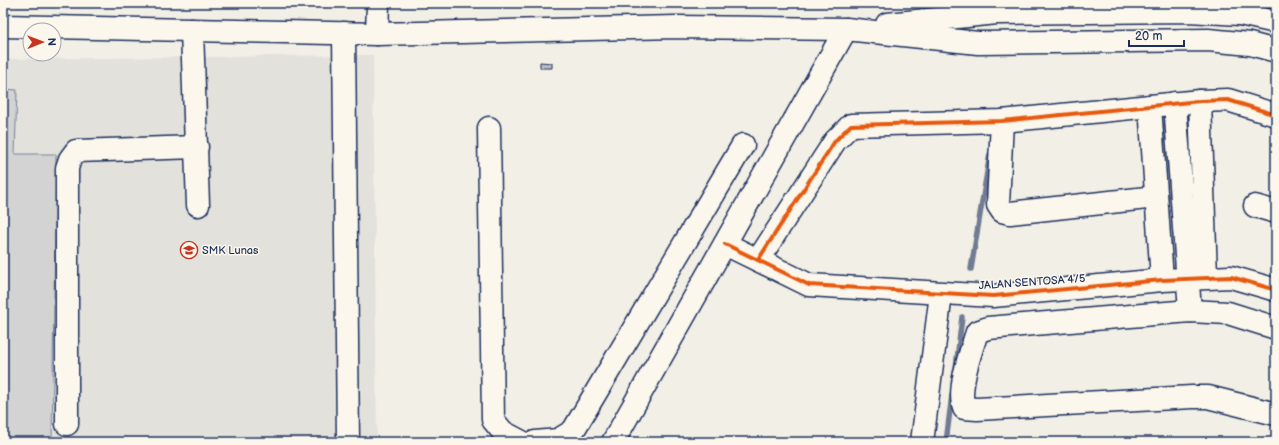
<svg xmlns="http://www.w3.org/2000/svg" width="1279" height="445" viewBox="0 0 1279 445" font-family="'Balsamiq Sans',sans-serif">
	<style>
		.built { fill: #e2e1dc }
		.green { fill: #d2d3d2; stroke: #768198 }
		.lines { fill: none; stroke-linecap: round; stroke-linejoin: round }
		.stream { stroke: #707b93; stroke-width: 5.5 }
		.building { fill: #bdc0c4; stroke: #1b2f5e }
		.minor-casing { stroke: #1b2f5e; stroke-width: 25 }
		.major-casing { stroke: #1b2f5e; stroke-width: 25 }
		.minor { stroke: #fbf7ec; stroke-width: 22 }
		.major { stroke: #fbf7ec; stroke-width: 22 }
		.cycleway-casing { stroke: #fbf7ec; stroke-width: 6 }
		.cycleway { stroke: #e8590c; stroke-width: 4 }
		.labels { text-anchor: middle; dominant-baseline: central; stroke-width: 3; stroke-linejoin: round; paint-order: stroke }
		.poi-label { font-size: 11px; fill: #1b2f5e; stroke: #fbf7ec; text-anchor: start }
		.street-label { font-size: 11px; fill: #1b2f5e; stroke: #fbf7ec }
	</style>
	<rect width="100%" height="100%" fill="#f2efe6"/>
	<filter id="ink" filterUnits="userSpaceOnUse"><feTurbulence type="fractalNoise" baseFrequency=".025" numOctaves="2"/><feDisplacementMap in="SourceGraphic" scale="8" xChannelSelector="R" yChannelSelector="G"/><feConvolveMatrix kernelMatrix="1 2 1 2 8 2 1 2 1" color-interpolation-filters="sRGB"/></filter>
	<g filter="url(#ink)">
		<path class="built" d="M373,55l4,387h-374v-383z"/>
		<path class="green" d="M3,89l14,1 -2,64h41l-4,288h-49z"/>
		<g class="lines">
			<g class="stream">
				<path d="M971,269l19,-115"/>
				<path d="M956,368l6,-51"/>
				<path d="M946,442l6,-47"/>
			</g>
		</g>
		<path class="building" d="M540,62l12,1v5h-12z"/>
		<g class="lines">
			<defs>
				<g id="minor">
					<path d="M1240,14l12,-11"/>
					<path d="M192,30l6,175"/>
					<path d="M344,33l4,409"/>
					<path d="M377,34l1,-31"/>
					<path d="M1200,101l6,176"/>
					<path d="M1175,103l15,208"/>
					<path d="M1150,106l12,174"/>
					<path d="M1002,121l-4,84 4,6 8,2 146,-16"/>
					<path d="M489,128l4,292 10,12 19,10"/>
					<path d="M1255,206l21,6"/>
					<path d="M725,244l84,41 184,11 169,-16 69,-3 45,13"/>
					<path d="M758,260l77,-119 16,-16 151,-4 198,-20 28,-1 48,15"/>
					<path d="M1276,328l-48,-15 -38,-2 -202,17 -11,4c-6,19 -20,57 -13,76l13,1 215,-12h16l68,17"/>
					<path d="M67,424v-256l3,-9 6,-8 121,-4"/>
					<path d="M535,442l23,-2 15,-9 170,-286"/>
					<path d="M613,442l233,-413"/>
					<path d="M922,442l19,-148"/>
				</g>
				<g id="major">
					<path d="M887,24l110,-11 192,-2 51,3 36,8"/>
					<path d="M3,26l374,8 299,-7 170,2 132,14 230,-3 42,4 26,7"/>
				</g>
			</defs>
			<use href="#minor" class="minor-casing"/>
			<use href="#major" class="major-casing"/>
			<use href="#minor" class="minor"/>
			<use href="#major" class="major"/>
			<defs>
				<g id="cycleway">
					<path d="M725,244l84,41 184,11 169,-16 69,-3 45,13"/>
					<path d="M758,260l77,-119 16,-16 151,-4 198,-20 28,-1 48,15"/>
				</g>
			</defs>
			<use href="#cycleway" class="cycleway-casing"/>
			<use href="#cycleway" class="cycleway"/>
		</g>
	</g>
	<defs>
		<symbol id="school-ring" viewBox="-11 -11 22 22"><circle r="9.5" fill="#fbf7ec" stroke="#c8321e" stroke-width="1.5"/><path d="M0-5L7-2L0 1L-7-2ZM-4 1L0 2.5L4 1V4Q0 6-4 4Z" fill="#c8321e"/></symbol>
	</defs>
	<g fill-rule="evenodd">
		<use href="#school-ring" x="179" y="240" width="20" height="20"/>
	</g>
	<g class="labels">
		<g class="poi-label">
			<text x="202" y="250">SMK Lunas</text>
		</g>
		<g class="street-label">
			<text transform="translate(1032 282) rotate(-4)">JALAN SENTOSA 4/5</text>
		</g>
	</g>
	<rect width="1279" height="445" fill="none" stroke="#fbf7ec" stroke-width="16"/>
	<rect x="8" y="8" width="1263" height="429" fill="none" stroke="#1b2f5e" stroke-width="1.5" filter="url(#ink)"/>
	<g transform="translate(42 42) rotate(89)"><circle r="19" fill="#fbf7ec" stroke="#a1a7b3"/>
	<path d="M0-3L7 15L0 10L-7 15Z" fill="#c8321e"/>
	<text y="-6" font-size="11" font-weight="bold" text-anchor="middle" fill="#1b2f5e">N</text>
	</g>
	<path d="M1129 40v6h55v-6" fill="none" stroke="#1b2f5e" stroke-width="2"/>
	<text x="1135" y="40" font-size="12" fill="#1b2f5e" stroke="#fbf7ec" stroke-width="3" paint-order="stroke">20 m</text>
</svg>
